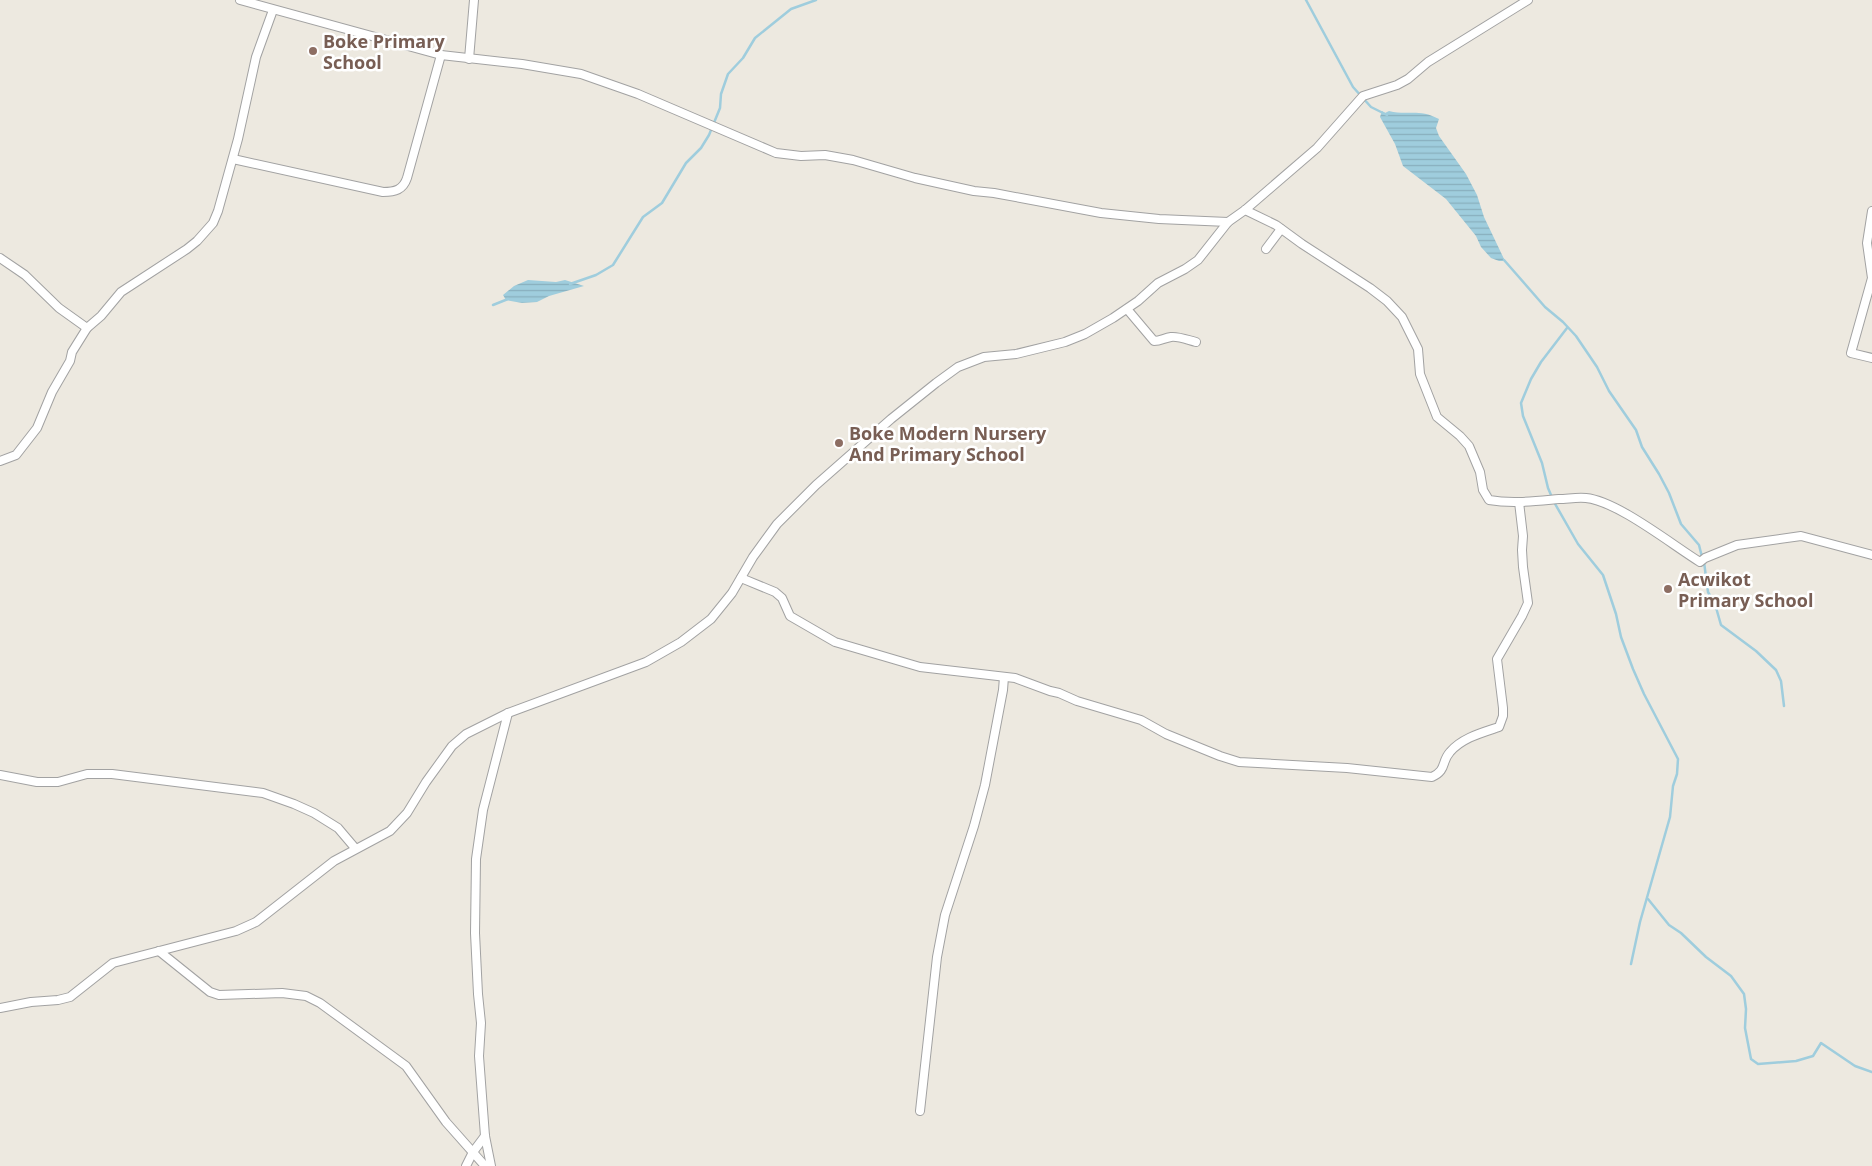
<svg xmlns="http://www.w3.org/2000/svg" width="1872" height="1166" viewBox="0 0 1872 1166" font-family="'Open Sans',sans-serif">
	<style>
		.water { fill: url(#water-rules) }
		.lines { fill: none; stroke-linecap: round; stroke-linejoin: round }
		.stream { stroke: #9fcddd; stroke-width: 2.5 }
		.minor-casing { stroke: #a2a2a2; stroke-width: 10 }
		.minor { stroke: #fff; stroke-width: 8 }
		.education-dot { fill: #8d6e63; stroke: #fff; stroke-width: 2 }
		.labels { text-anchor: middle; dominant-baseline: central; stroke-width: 5; stroke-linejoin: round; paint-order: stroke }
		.education-label { font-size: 18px; font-weight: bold; fill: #785e54; stroke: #fff; text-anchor: start }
	</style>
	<defs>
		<pattern id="water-rules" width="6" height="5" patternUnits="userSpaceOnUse" patternTransform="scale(1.25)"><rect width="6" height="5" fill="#9fcddd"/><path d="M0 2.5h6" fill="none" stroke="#88afbd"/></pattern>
	</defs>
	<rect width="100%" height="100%" fill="#ede9e0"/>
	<g class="water">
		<path d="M1382,111l3,2 4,-2c19,5 29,-3 50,8l-3,9 3,8 27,38 11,21 7,22 21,44h-6l-8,-3 -10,-11 -5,-11 -30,-37 -43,-33 -8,-22 -15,-27z"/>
		<path d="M528,280l28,2 9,-2 19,6 -35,10 -12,6 -15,1 -16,-3 -3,-5 11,-9z"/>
	</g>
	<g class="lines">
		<g class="stream">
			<path d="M1306,0l47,87 18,20 16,8"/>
			<path d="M1504,260l41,47 18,15 13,14 21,31 12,24 27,39 6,17 17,27 10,19 12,31 18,21 3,12"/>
			<path d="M570,284l26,-9 17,-10 30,-48 19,-14 24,-40 15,-15 8,-13 11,-27 1,-14 7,-20 15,-16 12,-20 36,-29 25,-9"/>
			<path d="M493,305l15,-6"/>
			<path d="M1567,328l-26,34 -10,17 -10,24 2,13 19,47 6,25 6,14 24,42 25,31 13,39 5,23 12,32 11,25 34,65 -1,15 -4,12 -3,31 -30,105 -9,42"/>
			<path d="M1704,562l4,30 7,12 6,21 35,26 20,19 5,11 3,25"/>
			<path d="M1648,899l21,26 12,8 25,24 25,19 13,18 2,15 -1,19 6,31 7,5 38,-3 17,-5 8,-13 34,23 17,6"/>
		</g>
		<defs>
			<g id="minor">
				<path d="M240,0l201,55 81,9 59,10 57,20 138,59 25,3 24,-1 28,5 62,18 59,13 20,2 107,20 58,6 69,3"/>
				<path d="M469,59l5,-59"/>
				<path d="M233,159l150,33c12,0 20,-2 24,-14l34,-123"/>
				<path d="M1245,210l31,15 26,19 68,44 17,13 15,16 16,32 2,25 17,43 23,19 9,10 11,26 3,18 6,10c23,4 47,1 70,-1 8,0 18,-2 27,-1 31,3 85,46 114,64l5,-4 32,-13 64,-9 71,19"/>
				<path d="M1872,211l-5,32 5,35 -21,75 21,5"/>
				<path d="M1266,249l15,-20"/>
				<path d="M0,258l25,17 34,33 28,20 14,-12 20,-24 66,-43 10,-8 16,-18 5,-12 20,-72 18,-82 17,-47"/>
				<path d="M1127,309l27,32c7,0 10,-3 17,-4 7,-1 17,3 25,5"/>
				<path d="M0,461l16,-6 21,-27 15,-36 18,-31 2,-9 15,-24"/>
				<path d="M741,578l34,14 7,6 8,18 45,26 85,25 95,11 35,13 9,2 18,8 64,19 25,14 54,22 19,6 108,6 85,9c15,-7 9,-15 18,-25 12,-14 31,-19 49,-25l4,-11v-8l-6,-49 25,-43 6,-13 -5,-36 -1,-17 1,-14 -4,-34"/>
				<path d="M0,775l37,7h21l29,-8h25l151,19 31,11 20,9 24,15 17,20"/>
				<path d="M159,951l51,41 9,3 63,-2 24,3 14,7 86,63 40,56 39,44"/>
				<path d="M0,1008l31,-6 27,-2 12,-3 43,-34 123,-32 20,-9 78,-61 56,-30 17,-18 19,-31 26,-36 14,-12 42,-21 138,-51 35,-20 30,-23 21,-26 21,-36 24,-33 39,-39 75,-66 45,-36 22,-16 26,-10 32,-3 49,-12 20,-8 28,-16 25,-17 20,-18 27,-14 13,-9 30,-38 17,-12 72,-62 46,-52 34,-11 11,-6 20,-17 100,-62"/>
				<path d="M920,1111l17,-154 8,-42 29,-89 11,-41 18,-95 1,-13"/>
				<path d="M466,1166l7,-14 12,-16"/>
				<path d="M491,1166l-6,-30 -6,-80 2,-33 -3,-29 -3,-61 1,-74 7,-49 25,-97"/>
			</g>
		</defs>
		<use href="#minor" class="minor-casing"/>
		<use href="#minor" class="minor"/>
	</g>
	<g class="education-dot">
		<circle cx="313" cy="51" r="5"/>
		<circle cx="839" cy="443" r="5"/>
		<circle cx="1668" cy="589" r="5"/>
	</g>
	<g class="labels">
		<g class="education-label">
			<text x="323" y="41">Boke Primary<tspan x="323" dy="21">School</tspan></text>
			<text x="849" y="433">Boke Modern Nursery<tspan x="849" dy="21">And Primary School</tspan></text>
			<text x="1678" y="579">Acwikot<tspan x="1678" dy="21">Primary School</tspan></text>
		</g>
	</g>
</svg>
